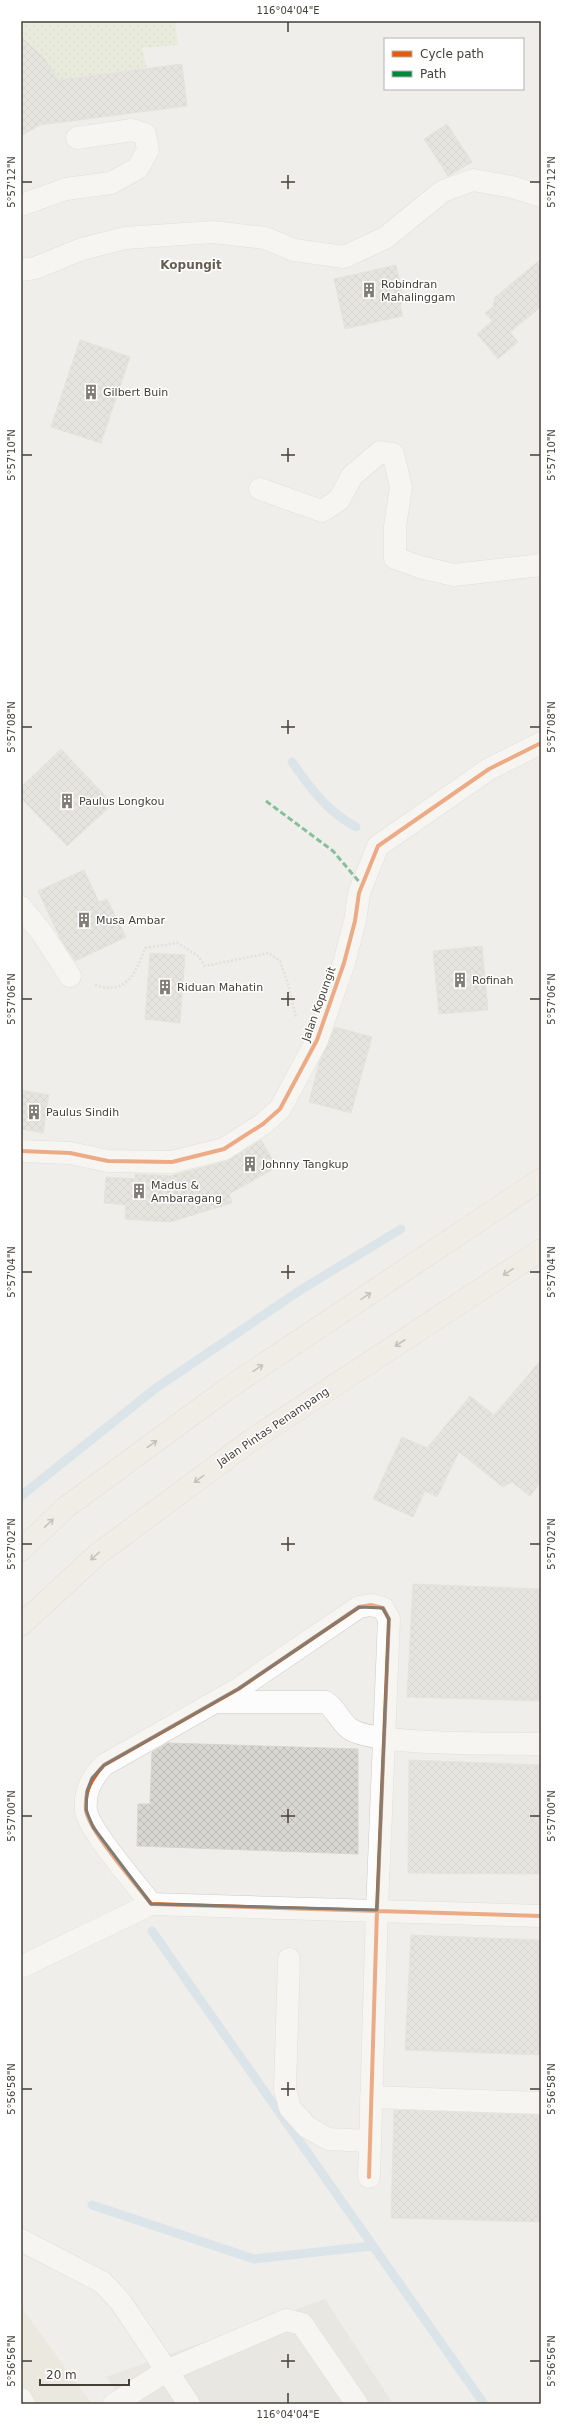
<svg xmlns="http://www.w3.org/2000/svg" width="562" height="2425" viewBox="0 0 562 2425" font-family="'DejaVu Sans',sans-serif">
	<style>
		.education { fill: #e5e1d6 }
		.grass { fill: url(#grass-dots) }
		.parking { fill: #dfddda }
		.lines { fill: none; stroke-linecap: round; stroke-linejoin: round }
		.stream { stroke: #c0d8e8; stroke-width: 9 }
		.building { fill: url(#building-cross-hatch); stroke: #d8d5d0 }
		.minor-casing { stroke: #cdcbc8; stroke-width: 23 }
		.major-casing { stroke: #d0c9ba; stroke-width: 23 }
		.path { stroke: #d0cecb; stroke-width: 2.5; stroke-dasharray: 2 2; stroke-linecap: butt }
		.minor { stroke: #fdfcfc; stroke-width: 22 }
		.major { stroke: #efece5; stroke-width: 22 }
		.quiet { stroke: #00873e; stroke-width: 3; stroke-dasharray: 6 3; stroke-linecap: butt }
		.cycleway-casing { stroke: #fff; stroke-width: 6 }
		.cycleway { stroke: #e8590c; stroke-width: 4 }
		.oneway { stroke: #918d85 }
		.marked { fill: none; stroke: #807c76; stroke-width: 3; stroke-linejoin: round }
		.ticks { fill: none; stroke: #443f37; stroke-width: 1.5 }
		.labels { text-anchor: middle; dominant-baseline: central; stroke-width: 3; stroke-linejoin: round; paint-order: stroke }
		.poi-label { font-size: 11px; fill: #443f37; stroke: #fff; text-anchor: start }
		.street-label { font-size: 11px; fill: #443f37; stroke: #fff }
		.neighbourhood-label { font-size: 12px; font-weight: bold; fill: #655d50; stroke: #fff }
		.neatline { fill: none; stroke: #443f37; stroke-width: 1.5 }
		.ticks-label { font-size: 10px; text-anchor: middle; fill: #443f37 }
	</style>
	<defs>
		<pattern id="grass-dots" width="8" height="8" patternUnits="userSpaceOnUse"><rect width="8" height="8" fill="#dde7cd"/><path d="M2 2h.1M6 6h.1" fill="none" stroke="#bfc7b1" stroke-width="1.8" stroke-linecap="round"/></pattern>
		<pattern id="building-cross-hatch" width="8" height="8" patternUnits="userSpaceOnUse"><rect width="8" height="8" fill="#d9d7d2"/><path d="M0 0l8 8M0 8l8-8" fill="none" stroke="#bbbab5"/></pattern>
	</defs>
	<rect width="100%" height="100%" fill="#f0eeea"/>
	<path class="education" d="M21,2307l71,97h-71z"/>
	<path class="grass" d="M37,21h138l3,24 -36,3 5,20 -91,12c-9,-18 -16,-29 -35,-37v-19z"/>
	<path class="parking" d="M325,2299l68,105h-267l-20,-27z"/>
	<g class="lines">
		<g class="stream">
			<path d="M292,762c18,26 36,50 64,65"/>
			<path d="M21,1496l135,-108 146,-99 99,-60"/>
			<path d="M152,1931l332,473"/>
			<path d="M92,2205l162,54 118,-13"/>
		</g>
	</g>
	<g class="building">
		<path d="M21,36l24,23 13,21 124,-16 5,42 -147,19 -19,11z"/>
		<path d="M447,124l25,38 -24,14 -24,-37z"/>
		<path d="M541,259v48l-31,25 8,10 -20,17 -21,-25 15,-13 -7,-8 8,-6 2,-10z"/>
		<path d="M396,265l8,36 -4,4 3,11 -58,13 -11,-50z"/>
		<path d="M80,340l50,17 -29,86 -50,-16z"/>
		<path d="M61,749l52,55 -46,42 -46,-48v-11z"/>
		<path d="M84,870l15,32 8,-3 19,38 -51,24 -14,-21 -23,-49z"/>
		<path d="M482,946l6,64 -49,4 -6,-63z"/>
		<path d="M150,953l35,2 -5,68 -35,-4z"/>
		<path d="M335,1027l37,10 -21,76 -42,-11 10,-39z"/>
		<path d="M21,1090l28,5 -6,38 -22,-4z"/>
		<path d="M261,1140l16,27 -48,27 3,9 -62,19 -45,-3 1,-14 -22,-2 2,-26 29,2v-5l35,2 57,-15z"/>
		<path d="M541,1360v122l-11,14 -18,-14 -9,5 -44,-35 -22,45 -12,-6 -12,26 -40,-18 29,-62 25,11 43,-52 24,19z"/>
		<path d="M413,1584l128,5v112l-134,-4z"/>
		<path d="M168,1743l190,6v105l-221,-8 1,-42h12l2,-52z"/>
		<path d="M409,1760l132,5v109l-133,-1z"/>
		<path d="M411,1935l130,5v115l-136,-5z"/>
		<path d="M394,2110l147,5v107l-150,-4z"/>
	</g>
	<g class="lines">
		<defs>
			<g id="minor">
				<path d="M21,205l45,-16 45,-6 27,-15 10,-18 -3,-16 -13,-4 -55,8"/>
				<path d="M21,270l14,-2 47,-19 43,-11 88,-6 52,6 29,12 50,7 41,-19 58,-47 30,-11 39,7 29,9"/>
				<path d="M260,489l62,22 17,-11 13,-24 28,-24 13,2 8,33 -6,40v31l25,9 34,8 87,-10"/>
				<path d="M21,907l21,26 28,43"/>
				<path d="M21,1151l49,2 38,8 64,1 52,-13 39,-25 17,-15 37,-69 27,-77 11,-42 4,-28 19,-47 111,-77 52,-26"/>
				<path d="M217,1702h109c11,8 14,20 24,27 25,17 154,14 191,15"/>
				<path d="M289,1959l-4,130 5,19 17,19 21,12 41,2"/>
				<path d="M21,1967l130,-63"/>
				<path d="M371,2097l170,6"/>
				<path d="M369,2177l8,-267 12,-291 -6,-11 -12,-3 -12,2 -121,82 -134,76c-12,13 -20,26 -18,45 2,20 51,75 65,94l390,12"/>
				<path d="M21,2240l81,42 18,19 69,103"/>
				<path d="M21,2399l3,5"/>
				<path d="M114,2404l52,-33 120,-51 16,4 55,80"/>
			</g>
			<g id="major">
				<path d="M21,1550l44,-42 162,-119 314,-210"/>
				<path d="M21,1625l78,-72 154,-114 288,-189"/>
			</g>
		</defs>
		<use href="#minor" class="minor-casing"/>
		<use href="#major" class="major-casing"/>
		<path class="path" d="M95,985c31,11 41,-12 50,-37l33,-5 20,13 7,10 64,-13 11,8 8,23 8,34"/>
		<use href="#minor" class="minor"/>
		<use href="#major" class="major"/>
		<path class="quiet" d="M266,801l67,50 28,33 -1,3"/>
		<defs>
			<g id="cycleway">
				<path d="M21,1151l49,2 38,8 64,1 52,-13 39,-25 17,-15 37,-69 27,-77 11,-42 4,-28 19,-47 111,-77 52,-26"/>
				<path d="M369,2177l8,-267 12,-291 -6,-11 -12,-3 -12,2 -121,82 -134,76c-12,13 -20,26 -18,45 2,20 51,75 65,94l390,12"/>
			</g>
		</defs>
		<use href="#cycleway" class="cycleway-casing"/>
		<use href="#cycleway" class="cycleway"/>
	</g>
	<defs><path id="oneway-shaft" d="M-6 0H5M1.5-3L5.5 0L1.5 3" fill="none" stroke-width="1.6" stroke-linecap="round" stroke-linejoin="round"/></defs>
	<g class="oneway">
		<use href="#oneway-shaft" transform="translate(508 1272) rotate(147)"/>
		<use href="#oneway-shaft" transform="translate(366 1296) rotate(-34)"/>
		<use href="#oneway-shaft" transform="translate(400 1343) rotate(147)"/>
		<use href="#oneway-shaft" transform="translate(258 1368) rotate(-34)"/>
		<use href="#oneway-shaft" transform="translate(152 1444) rotate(-36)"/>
		<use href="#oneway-shaft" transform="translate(199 1479) rotate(144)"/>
		<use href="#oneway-shaft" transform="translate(49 1523) rotate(-44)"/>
		<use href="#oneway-shaft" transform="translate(95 1556) rotate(138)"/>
	</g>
	<path d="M0 0H562V2425H0ZM359,1607l24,1 6,11 -12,291 -226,-6 -58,-77 -7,-17 1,-19 5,-13 12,-13 134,-76z" fill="#f0eeea" fill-opacity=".55" fill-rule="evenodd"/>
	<path class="marked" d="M359,1607l24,1 6,11 -12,291 -226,-6 -58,-77 -7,-17 1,-19 5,-13 12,-13 134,-76z"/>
	<path class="ticks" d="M288,22v10M288,175v14M22,182h10M281,182h14M530,182h10M288,448v14M22,455h10M281,455h14M530,455h10M288,720v14M22,727h10M281,727h14M530,727h10M288,992v14M22,999h10M281,999h14M530,999h10M288,1265v14M22,1272h10M281,1272h14M530,1272h10M288,1537v14M22,1544h10M281,1544h14M530,1544h10M288,1809v14M22,1816h10M281,1816h14M530,1816h10M288,2082v14M22,2089h10M281,2089h14M530,2089h10M288,2354v14M22,2361h10M281,2361h14M530,2361h10M288,2393v10"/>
	<defs>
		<symbol id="building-bare" viewBox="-9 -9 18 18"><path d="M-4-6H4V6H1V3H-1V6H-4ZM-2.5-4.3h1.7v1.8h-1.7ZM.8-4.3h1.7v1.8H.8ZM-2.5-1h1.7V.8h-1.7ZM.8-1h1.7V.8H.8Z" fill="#807c76" stroke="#fff" stroke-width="2.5" paint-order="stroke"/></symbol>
	</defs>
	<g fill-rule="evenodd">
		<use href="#building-bare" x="358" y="279" width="22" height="22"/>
		<use href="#building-bare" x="80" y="381" width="22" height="22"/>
		<use href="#building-bare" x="56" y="790" width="22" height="22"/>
		<use href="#building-bare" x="73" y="909" width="22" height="22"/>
		<use href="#building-bare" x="449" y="969" width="22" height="22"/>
		<use href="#building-bare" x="154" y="976" width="22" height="22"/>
		<use href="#building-bare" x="23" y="1101" width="22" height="22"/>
		<use href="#building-bare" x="239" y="1153" width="22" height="22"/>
		<use href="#building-bare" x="128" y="1180" width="22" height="22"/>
	</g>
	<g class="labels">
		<g class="poi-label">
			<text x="381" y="284">Robindran<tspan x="381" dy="13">Mahalinggam</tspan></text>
			<text x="103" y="392">Gilbert Buin</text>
			<text x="79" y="801">Paulus Longkou</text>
			<text x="96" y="920">Musa Ambar</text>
			<text x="472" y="980">Rofinah</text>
			<text x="177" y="987">Riduan Mahatin</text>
			<text x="46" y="1112">Paulus Sindih</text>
			<text x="262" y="1164">Johnny Tangkup</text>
			<text x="151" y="1185">Madus &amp;<tspan x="151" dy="13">Ambaragang</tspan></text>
		</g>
		<g class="street-label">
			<text transform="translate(319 1004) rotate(-70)">Jalan Kopungit</text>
			<text transform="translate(273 1427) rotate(-34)">Jalan Pintas Penampang</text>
		</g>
		<g class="neighbourhood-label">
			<text x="191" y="265">Kopungit</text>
		</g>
	</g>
	<rect width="562" height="2425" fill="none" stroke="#ffffff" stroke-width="44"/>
	<rect x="384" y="38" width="140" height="52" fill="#ffffff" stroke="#b4b2af"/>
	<rect x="392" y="51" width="20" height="6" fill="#e8590c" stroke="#b4b2af"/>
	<text x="420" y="58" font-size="12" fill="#443f37">Cycle path</text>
	<rect x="392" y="71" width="20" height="6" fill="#00873e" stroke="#b4b2af"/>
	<text x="420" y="78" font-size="12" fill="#443f37">Path</text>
	<path d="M40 2379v6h89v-6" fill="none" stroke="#443f37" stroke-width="2"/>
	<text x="46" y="2379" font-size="12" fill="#443f37" stroke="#ffffff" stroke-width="3" paint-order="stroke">20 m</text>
	<rect x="22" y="22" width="518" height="2381" class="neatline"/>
	<g class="ticks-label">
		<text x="288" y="14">116°04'04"E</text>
		<text transform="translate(11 182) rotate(-90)" y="4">5°57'12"N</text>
		<text transform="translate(551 182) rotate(-90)" y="4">5°57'12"N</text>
		<text transform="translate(11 455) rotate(-90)" y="4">5°57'10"N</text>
		<text transform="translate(551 455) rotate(-90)" y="4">5°57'10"N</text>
		<text transform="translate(11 727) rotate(-90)" y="4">5°57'08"N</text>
		<text transform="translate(551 727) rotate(-90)" y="4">5°57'08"N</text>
		<text transform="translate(11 999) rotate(-90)" y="4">5°57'06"N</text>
		<text transform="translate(551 999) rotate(-90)" y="4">5°57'06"N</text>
		<text transform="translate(11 1272) rotate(-90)" y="4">5°57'04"N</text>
		<text transform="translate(551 1272) rotate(-90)" y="4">5°57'04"N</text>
		<text transform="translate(11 1544) rotate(-90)" y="4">5°57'02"N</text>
		<text transform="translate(551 1544) rotate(-90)" y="4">5°57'02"N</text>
		<text transform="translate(11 1816) rotate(-90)" y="4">5°57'00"N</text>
		<text transform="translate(551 1816) rotate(-90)" y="4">5°57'00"N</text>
		<text transform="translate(11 2089) rotate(-90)" y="4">5°56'58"N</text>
		<text transform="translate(551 2089) rotate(-90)" y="4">5°56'58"N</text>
		<text transform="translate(11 2361) rotate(-90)" y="4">5°56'56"N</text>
		<text transform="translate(551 2361) rotate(-90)" y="4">5°56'56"N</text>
		<text x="288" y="2418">116°04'04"E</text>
	</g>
</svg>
